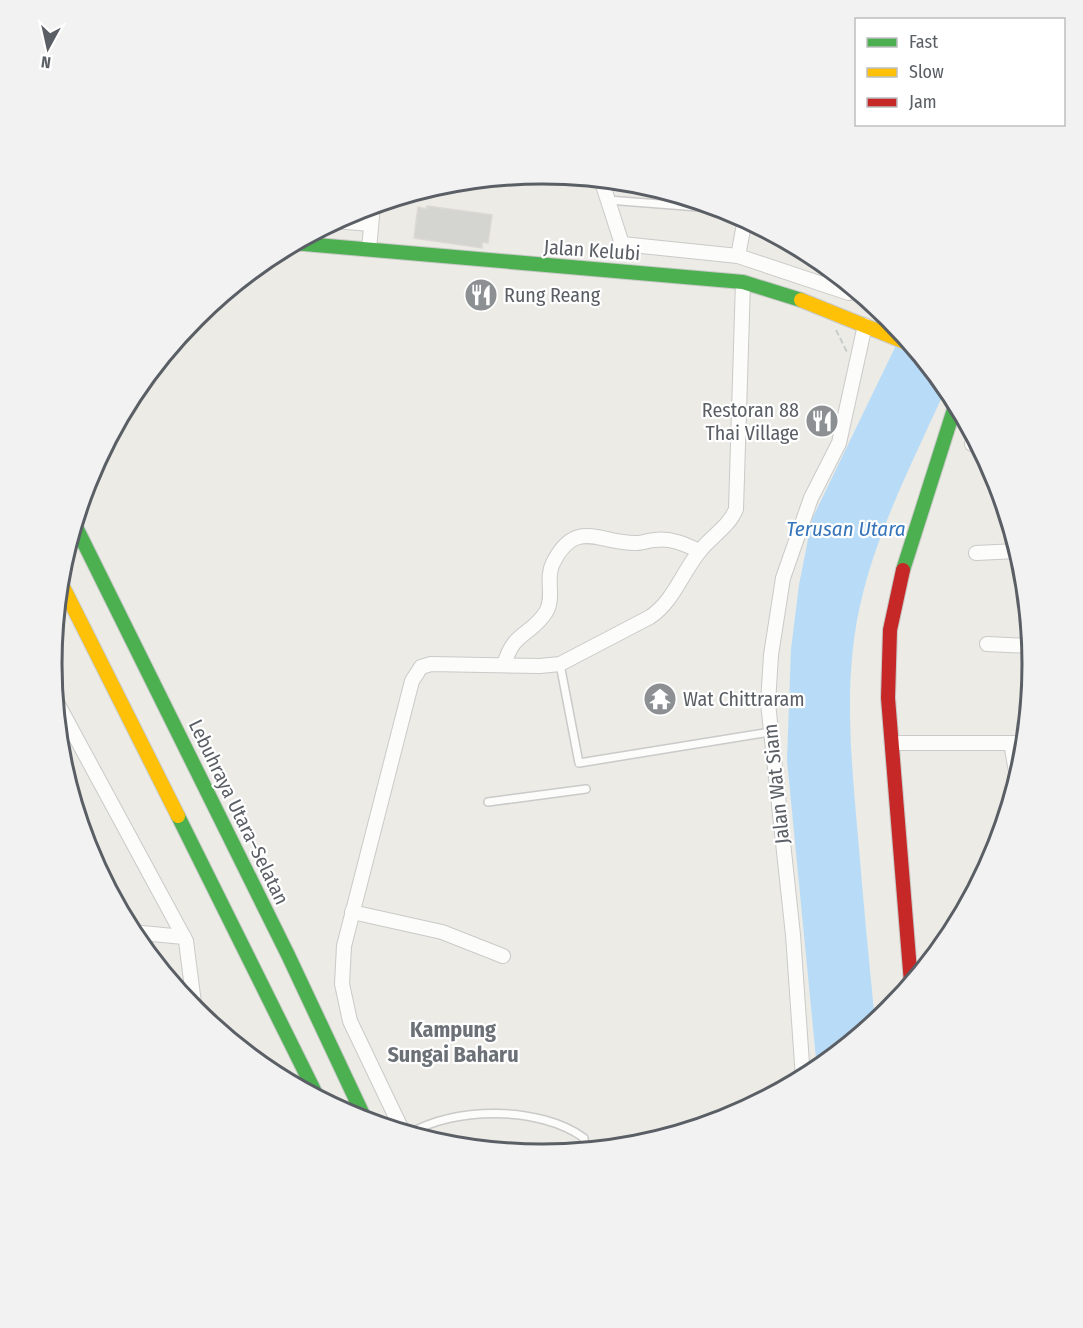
<svg xmlns="http://www.w3.org/2000/svg" width="1083" height="1328" viewBox="0 0 1083 1328" font-family="'Fira Sans Condensed',sans-serif">
	<style>
		.water { fill: #b8dcf7 }
		.building { fill: #d4d4d0; stroke: #dcd9d4; stroke-width: 1.5 }
		.lines { fill: none; stroke-linecap: round; stroke-linejoin: round }
		.lane-casing { stroke: #c9cac9; stroke-width: 10 }
		.street-casing { stroke: #c9cac9; stroke-width: 16 }
		.fast-casing { stroke: #c7c9c7; stroke-width: 16 }
		.slow-casing { stroke: #c7c9c7; stroke-width: 16 }
		.jam-casing { stroke: #c7c9c7; stroke-width: 16 }
		.path { stroke: #c7cdca; stroke-width: 2; stroke-dasharray: 6 3; stroke-linecap: butt }
		.lane { stroke: #fcfcfb; stroke-width: 7 }
		.street { stroke: #fcfcfb; stroke-width: 14 }
		.fast { stroke: #4caf50; stroke-width: 14 }
		.slow { stroke: #ffc107; stroke-width: 14 }
		.jam { stroke: #c62828; stroke-width: 14 }
		.labels { text-anchor: middle; dominant-baseline: central; stroke-width: 4.5; stroke-linejoin: round; paint-order: stroke }
		.street-label { font-size: 20px; fill: #5a5f65; stroke: #fff }
		.poi-label { font-size: 20px; fill: #5a5f65; stroke: #fff; text-anchor: start }
		.water-label { font-size: 21px; font-style: italic; fill: #3675ba; stroke: #fff }
		.quarter-label { font-size: 22px; font-weight: bold; fill: #6b7177; stroke: #fff }
		.rim { fill: none; stroke: #5a5f65; stroke-width: 3 }
	</style>
	<rect width="100%" height="100%" fill="#ecebe5"/>
	<path class="water" d="M902,333l44,55c-30,67 -65,134 -83,205 -21,81 -12,162 -5,244 5,62 11,123 17,185l-58,47 -30,-309 4,-111 8,-64 13,-66z"/>
	<path class="building" d="M427,206l65,9 -4,28 -6,-1v6l-68,-10 4,-31 9,2z"/>
	<g class="lines">
		<defs>
			<g id="lane">
				<path d="M608,200l116,9"/>
				<path d="M560,664l19,99 191,-31"/>
				<path d="M488,802l98,-13"/>
				<path d="M409,1134c45,-28 131,-28 175,4l1,12"/>
			</g>
			<g id="street">
				<path d="M601,179l21,65 116,12 111,37"/>
				<path d="M334,221l37,3"/>
				<path d="M369,249l4,-44"/>
				<path d="M738,256l7,-37"/>
				<path d="M972,444h5"/>
				<path d="M976,553l41,-2"/>
				<path d="M987,644l43,2"/>
				<path d="M504,665c10,-35 26,-28 42,-53 9,-15 -1,-34 7,-49 23,-46 47,-19 84,-20 6,0 12,-3 18,-3 16,-2 30,4 44,11"/>
				<path d="M54,697l132,244 9,70"/>
				<path d="M892,743h132"/>
				<path d="M1011,743l6,34"/>
				<path d="M352,912l90,20 61,24"/>
				<path d="M131,932l53,5"/>
				<path d="M803,1078l-10,-143 -25,-232 3,-48 12,-77 28,-80 28,-55 26,-118"/>
				<path d="M403,1132l-53,-111 -8,-37 2,-38 68,-265 9,-14 10,-3 109,2 20,-2 90,-47c23,-15 32,-44 49,-65 11,-15 30,-25 37,-43l7,-227"/>
			</g>
			<g id="fast">
				<path d="M293,243l450,39 58,18"/>
				<path d="M74,523l214,432 78,166"/>
				<path d="M903,570l53,-167"/>
				<path d="M178,816l140,282"/>
			</g>
			<g id="slow">
				<path d="M801,300l109,44"/>
				<path d="M59,579l119,237"/>
			</g>
			<path id="jam" d="M903,570l-13,60 -2,68 23,285"/>
		</defs>
		<use href="#lane" class="lane-casing"/>
		<use href="#street" class="street-casing"/>
		<use href="#fast" class="fast-casing"/>
		<use href="#slow" class="slow-casing"/>
		<use href="#jam" class="jam-casing"/>
		<path class="path" d="M836,330l11,22"/>
		<use href="#lane" class="lane"/>
		<use href="#street" class="street"/>
		<use href="#fast" class="fast"/>
		<use href="#slow" class="slow"/>
		<use href="#jam" class="jam"/>
	</g>
	<defs>
		<symbol id="restaurant-disc" viewBox="-11 -11 22 22"><circle r="9.5" fill="#8d9092" stroke="#fff"/><path d="M-5-6h1v4h1v-4h1v4h1v-4h1v5L-1.5 .5V6h-2V.5L-5-1ZM5-6V6H3V1.5H1.5Q1.5-4 5-6Z" fill="#fff"/></symbol>
		<symbol id="temple-disc" viewBox="-11 -11 22 22"><circle r="9.5" fill="#8d9092" stroke="#fff"/><path d="M0-6L5-2H3V0L6.5 2.5H4V6H1.5V3h-3V6H-4V2.5H-6.5L-3 0V-2H-5Z" fill="#fff"/></symbol>
	</defs>
	<g fill-rule="evenodd">
		<use href="#restaurant-disc" x="462" y="276" width="38" height="38"/>
		<use href="#restaurant-disc" x="803" y="402" width="38" height="38"/>
		<use href="#temple-disc" x="641" y="680" width="38" height="38"/>
	</g>
	<g class="labels">
		<g class="street-label">
			<text transform="translate(592 250) rotate(4)">Jalan Kelubi</text>
			<text transform="translate(776 784) rotate(-96)">Jalan Wat Siam</text>
			<text transform="translate(239 812) rotate(64)">Lebuhraya Utara–Selatan</text>
		</g>
		<g class="poi-label">
			<text x="504" y="295">Rung Reang</text>
			<text x="799" y="410" text-anchor="end">Restoran 88<tspan x="799" dy="23">Thai Village</tspan></text>
			<text x="683" y="699">Wat Chittraram</text>
		</g>
		<g class="water-label">
			<text x="846" y="529">Terusan Utara</text>
		</g>
		<g class="quarter-label">
			<text x="453" y="1029">Kampung<tspan x="453" dy="25">Sungai Baharu</tspan></text>
		</g>
	</g>
	<path d="M0 0H1083V1328H0ZM62 664a480 480 0 1 1 960 0a480 480 0 1 1-960 0Z" fill="#f2f2f3" fill-rule="evenodd"/>
	<path class="rim" d="M62 664a480 480 0 1 1 960 0a480 480 0 1 1-960 0Z"/>
	<rect x="855" y="18" width="210" height="108" fill="#ffffff" stroke="#bdbfc1" stroke-width="1.5"/>
	<rect x="867" y="38" width="30" height="9" fill="#4caf50" stroke="#bdbfc1" stroke-width="1.5"/>
	<text x="909" y="48" font-size="18" fill="#5a5f65">Fast</text>
	<rect x="867" y="68" width="30" height="9" fill="#ffc107" stroke="#bdbfc1" stroke-width="1.5"/>
	<text x="909" y="78" font-size="18" fill="#5a5f65">Slow</text>
	<rect x="867" y="98" width="30" height="9" fill="#c62828" stroke="#bdbfc1" stroke-width="1.5"/>
	<text x="909" y="108" font-size="18" fill="#5a5f65">Jam</text>
	<g transform="translate(48 48) rotate(188)" stroke="#ffffff" stroke-width="4.5" paint-order="stroke">
	<path d="M0-4.5L10 22L0 15L-10 22Z" fill="#5a5f65"/>
	<text y="-9" font-size="16" font-weight="bold" text-anchor="middle" fill="#5a5f65">N</text>
	</g>
</svg>
